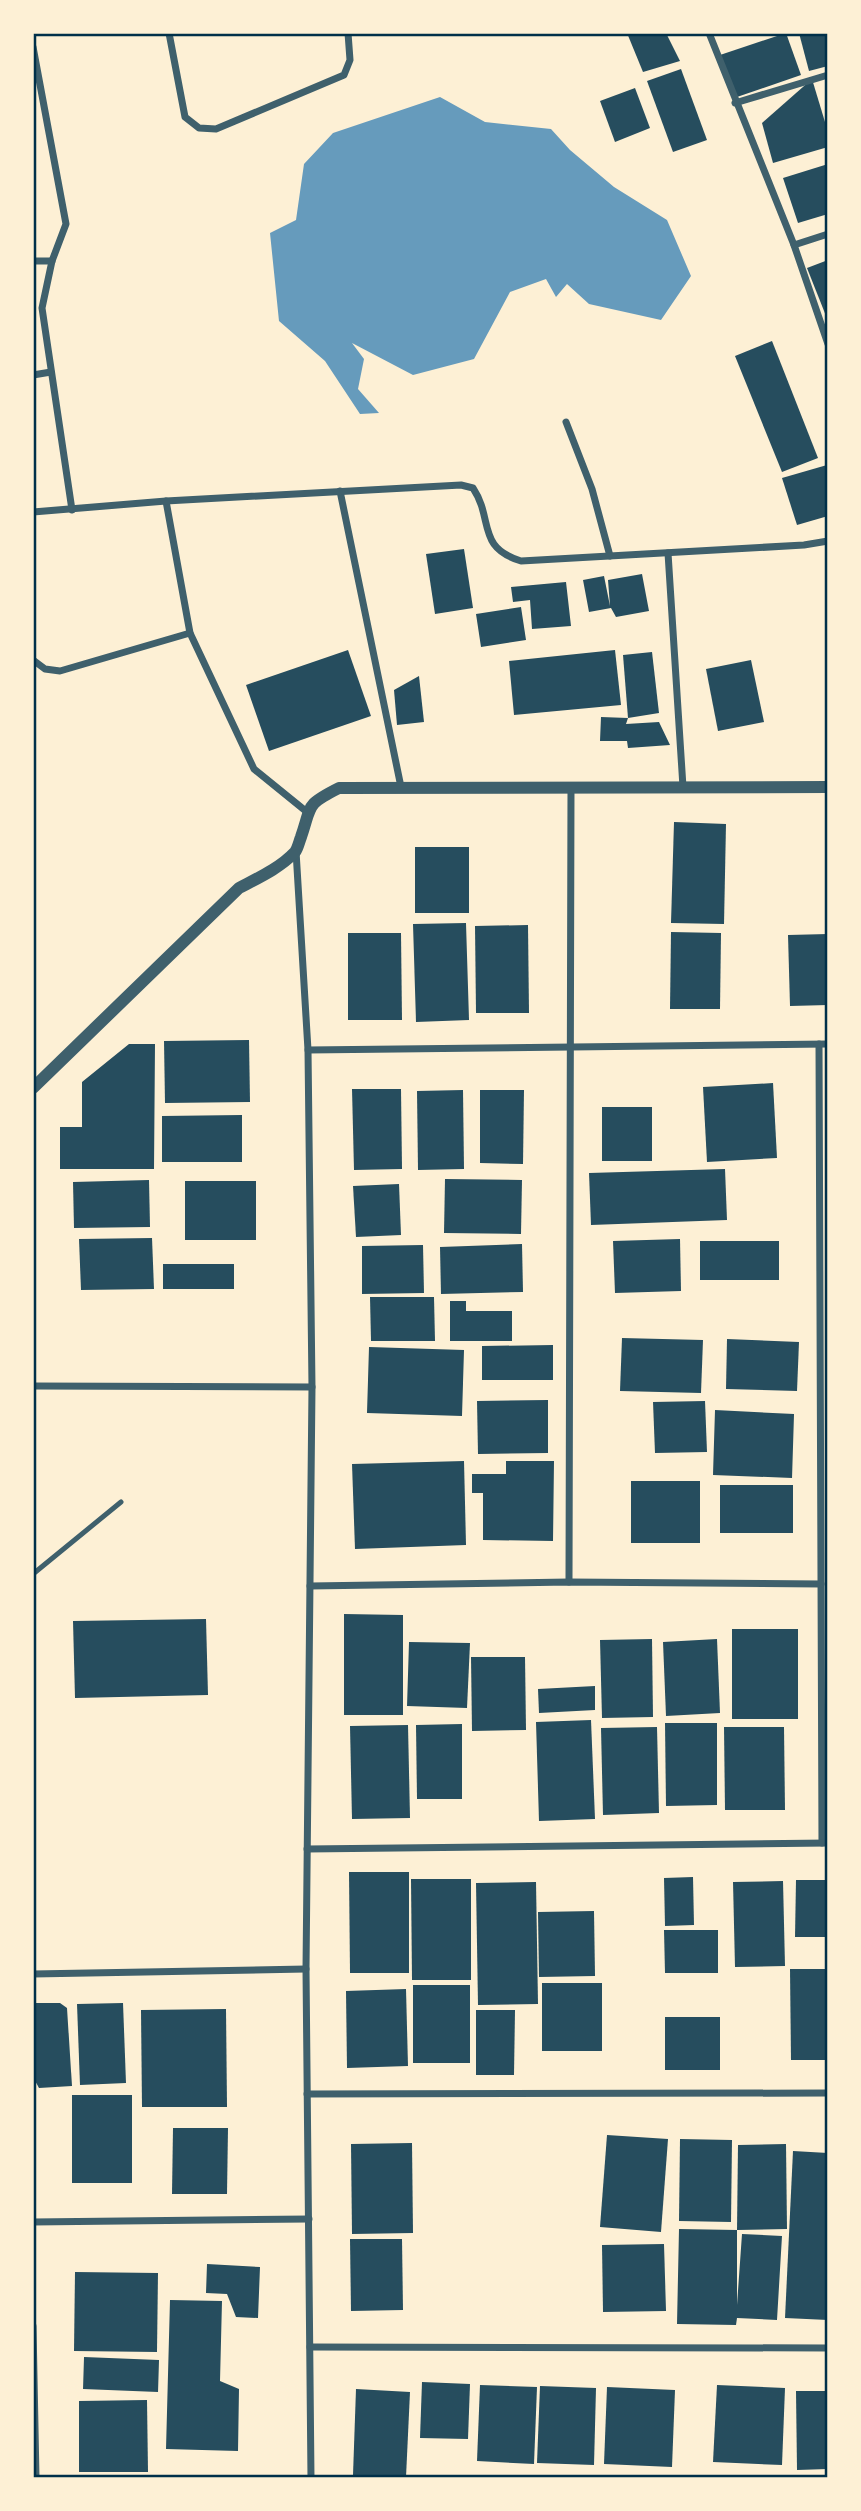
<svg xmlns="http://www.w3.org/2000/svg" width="861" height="2511" viewBox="0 0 861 2511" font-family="'Work Sans',sans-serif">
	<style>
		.water { fill: #669bbc }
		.building { fill: #264d5e }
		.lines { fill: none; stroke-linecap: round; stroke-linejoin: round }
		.service { stroke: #3f606c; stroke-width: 5 }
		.minor { stroke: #3f606c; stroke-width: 7 }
		.tertiary { stroke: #3f606c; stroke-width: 12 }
		.neatline { fill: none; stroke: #003049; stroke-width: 2.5 }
	</style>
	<rect width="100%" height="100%" fill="#fdf0d5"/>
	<path class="water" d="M440,97l45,25 66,7 19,21 44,37 53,33 24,56 -30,44 -72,-16 -22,-20 -11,13 -10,-18 -36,13 -36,67 -61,16 -61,-32 12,16 -6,30 21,24 -19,1 -35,-53 -46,-40 -9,-88 26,-13 8,-56 29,-31z"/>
	<g class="building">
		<path d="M627,33h39l14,28 -37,11z"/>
		<path d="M786,33l15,42 -67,23 -14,-43z"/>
		<path d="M799,33h29v33l-19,5z"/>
		<path d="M681,69l26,71 -34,12 -26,-71z"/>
		<path d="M812,79l16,53v15l-55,16 -11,-40z"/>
		<path d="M635,88l15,40 -35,14 -15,-41z"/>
		<path d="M828,164v50l-30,9 -15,-45z"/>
		<path d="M828,260v61l-21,-53z"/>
		<path d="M772,341l46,117 -36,14 -47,-116z"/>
		<path d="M827,465l1,51 -31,9 -15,-47z"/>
		<path d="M464,549l9,59 -38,6 -9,-60z"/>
		<path d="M642,574l7,37 -33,6 -5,-9 -22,4 -6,-32 21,-4 6,30 -2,-26z"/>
		<path d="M566,582l5,44 -39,3 -2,-29 -17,2 -2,-15z"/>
		<path d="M521,607l5,33 -45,7 -5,-33z"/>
		<path d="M348,650l23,66 -102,35 -23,-66z"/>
		<path d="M615,650l6,55 -107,10 -5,-54z"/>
		<path d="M652,652l7,61 -31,5 -5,-63z"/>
		<path d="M751,660l13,62 -46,9 -12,-62z"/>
		<path d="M419,676l5,46 -27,3 -3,-35z"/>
		<path d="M601,717l27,1 -2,6 33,-2 11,23 -42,3 -1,-7h-27z"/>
		<path d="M674,822l52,2 -2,100 -53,-1z"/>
		<rect x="415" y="847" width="54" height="66"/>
		<path d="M466,923l3,97 -53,2 -3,-98z"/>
		<path d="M528,925l1,88h-53l-1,-87z"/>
		<path d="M671,932l50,1 -1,76h-50z"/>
		<path d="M348,933h53l1,87h-54z"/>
		<path d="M828,934v71l-38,1 -2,-71z"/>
		<path d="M249,1040l1,62 -85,1 -1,-62z"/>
		<path d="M129,1044h26l-1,125h-94v-42h22v-45z"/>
		<path d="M773,1083l4,75 -70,4 -4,-75z"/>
		<path d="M352,1089h49l1,80 -48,1z"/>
		<path d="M463,1090l1,79 -46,1 -1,-79z"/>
		<path d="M480,1090h44l-1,74 -43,-1z"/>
		<rect x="602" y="1107" width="50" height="54"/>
		<path d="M242,1115v47h-80v-46z"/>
		<path d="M725,1169l2,51 -136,5 -2,-52z"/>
		<path d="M445,1179l77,1 -1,54 -77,-1z"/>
		<path d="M149,1180l1,47 -76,1 -1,-46z"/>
		<rect x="185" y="1181" width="71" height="59"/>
		<path d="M399,1184l2,51 -45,2 -3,-51z"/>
		<path d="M152,1238l2,51 -73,1 -2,-51z"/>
		<path d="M680,1239l1,52 -66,2 -2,-52z"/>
		<rect x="700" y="1241" width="79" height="39"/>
		<path d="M522,1244l1,48 -82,2 -1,-47z"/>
		<path d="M423,1245l1,48 -62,1v-48z"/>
		<rect x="163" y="1264" width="71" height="25"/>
		<path d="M370,1297h64l1,44h-64z"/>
		<path d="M450,1301h16v10h46v30h-62z"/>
		<path d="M622,1338l81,2 -2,53 -81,-2z"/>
		<path d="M727,1339l72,3 -2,49 -71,-2z"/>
		<path d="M553,1345v35h-71v-34z"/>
		<path d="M369,1347l95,3 -2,66 -95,-3z"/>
		<path d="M548,1400v53l-70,1 -1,-53z"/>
		<path d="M705,1401l2,51 -52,1 -2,-51z"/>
		<path d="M715,1410l79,4 -2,64 -79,-3z"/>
		<path d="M464,1461l2,84 -111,4 -3,-85z"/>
		<path d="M506,1461h48l-1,80 -70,-1v-47h-11v-19h34z"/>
		<rect x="631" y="1481" width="69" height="62"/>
		<rect x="720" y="1485" width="73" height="48"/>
		<path d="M344,1614l59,1v100h-59z"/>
		<path d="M206,1619l2,76 -133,3 -2,-77z"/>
		<rect x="732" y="1629" width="66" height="90"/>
		<path d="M652,1639l1,78 -51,1 -2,-78z"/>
		<path d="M717,1639l3,74 -54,3 -3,-74z"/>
		<path d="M409,1642l61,1 -3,65 -60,-2z"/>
		<path d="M471,1657h54l1,73 -54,1z"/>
		<path d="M595,1686v24l-56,3 -1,-24z"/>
		<path d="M591,1720l4,99 -56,2 -3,-99z"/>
		<path d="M665,1723h52v82l-51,1z"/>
		<path d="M462,1724v75h-45l-1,-74z"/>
		<path d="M408,1725l2,93 -58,1 -2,-93z"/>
		<path d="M657,1727l2,86 -56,2 -2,-87z"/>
		<path d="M724,1727h60l1,83h-60z"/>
		<path d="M349,1872h60v101h-59z"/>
		<path d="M693,1877l1,48 -29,1 -1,-48z"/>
		<path d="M411,1879h60v101h-59z"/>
		<path d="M796,1880h32v57h-33z"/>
		<path d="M783,1881l2,85 -50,1 -2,-85z"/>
		<path d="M536,1882l2,122 -60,1 -2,-122z"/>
		<path d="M594,1911l1,65 -56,1 -1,-65z"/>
		<path d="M664,1930h54v43h-53z"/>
		<path d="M790,1969h38v91h-37z"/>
		<rect x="542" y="1983" width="60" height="68"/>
		<rect x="413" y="1985" width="57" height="78"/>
		<path d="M406,1989l2,77 -61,2 -1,-77z"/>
		<path d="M33,2003h27l7,5 5,78 -33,2 -6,-11z"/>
		<path d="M123,2003l3,80 -46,2 -3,-81z"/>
		<path d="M226,2009l1,98h-85l-1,-97z"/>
		<path d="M476,2010h39l-1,65h-38z"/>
		<rect x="665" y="2017" width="55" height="53"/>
		<rect x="72" y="2095" width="60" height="88"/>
		<path d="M173,2128h55l-1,66h-55z"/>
		<path d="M607,2135l61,4 -7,93 -61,-5z"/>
		<path d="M680,2139l52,1 -1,82 -52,-1z"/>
		<path d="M412,2143l1,90 -61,1 -1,-90z"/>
		<path d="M786,2144l1,85 -50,1 1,-85z"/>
		<path d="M793,2151l35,2v167l-43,-2z"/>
		<path d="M679,2229l58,1v75l5,-71 40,2 -5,84 -40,-2 -1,7 -59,-1z"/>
		<path d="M350,2239h52l1,71 -52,1z"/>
		<path d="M664,2244l2,67 -63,1 -1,-67z"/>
		<path d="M207,2264l53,3 -2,51 -22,-1 -9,-23 -21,-1z"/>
		<path d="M75,2272l83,1 -1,79 -83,-1z"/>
		<path d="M170,2300l52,1 -2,80 19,8 -1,62 -72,-2z"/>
		<path d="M84,2357l75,3 -1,32 -75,-3z"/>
		<path d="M422,2382l48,2 -2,55 -48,-1z"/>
		<path d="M480,2385l57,2 -3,77 -57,-3z"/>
		<path d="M717,2385l68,3 -3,77 -69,-3z"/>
		<path d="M540,2386l56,2 -2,77 -57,-2z"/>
		<path d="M607,2387l68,3 -3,77 -68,-3z"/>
		<path d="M356,2389l54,3 -4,85 -53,-2z"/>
		<path d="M796,2391h32v78l-31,1z"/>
		<path d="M147,2400l1,72h-69v-71z"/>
	</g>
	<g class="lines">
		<path class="service" d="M33,1574l88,-72"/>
		<g class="minor">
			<path d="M169,33l16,84 14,11 17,1 128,-54 6,-15 -2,-27"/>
			<path d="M709,33l85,212 34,99"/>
			<path d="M33,47l33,177 -14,37 -10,47 30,202"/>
			<path d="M735,103l93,-28"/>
			<path d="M794,245l34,-11"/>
			<path d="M33,261h19"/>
			<path d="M33,375l18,-3"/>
			<path d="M566,422l26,67 18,67"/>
			<path d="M340,491l61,296"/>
			<path d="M166,501l24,132 64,136 53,43"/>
			<path d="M33,512l133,-11 295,-16 12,3c21,32 3,59 48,73l283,-16 24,-4"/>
			<path d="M668,553l15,234"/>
			<path d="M33,660l12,9 15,2 130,-38"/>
			<path d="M296,851l12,199 4,337 -6,582 5,509"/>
			<path d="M819,1044l3,799"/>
			<path d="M308,1050l520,-6"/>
			<path d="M33,1386l279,1"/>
			<path d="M569,1582l2,-795"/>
			<path d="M310,1586l259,-4 252,2"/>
			<path d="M307,1849l521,-6"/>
			<path d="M33,1974l273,-5"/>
			<path d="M307,2094l521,-1"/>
			<path d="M33,2222l276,-3"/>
			<path d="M33,2326l3,152"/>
			<path d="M310,2347l518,1"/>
		</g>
		<path class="tertiary" d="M33,1088l206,-200c19,-10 41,-20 56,-36 3,-4 4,-10 6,-15 11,-32 4,-32 38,-49l489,-1"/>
	</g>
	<rect width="861" height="2511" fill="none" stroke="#fdf0d5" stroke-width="70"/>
	<rect x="35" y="35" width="791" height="2441" class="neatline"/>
</svg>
